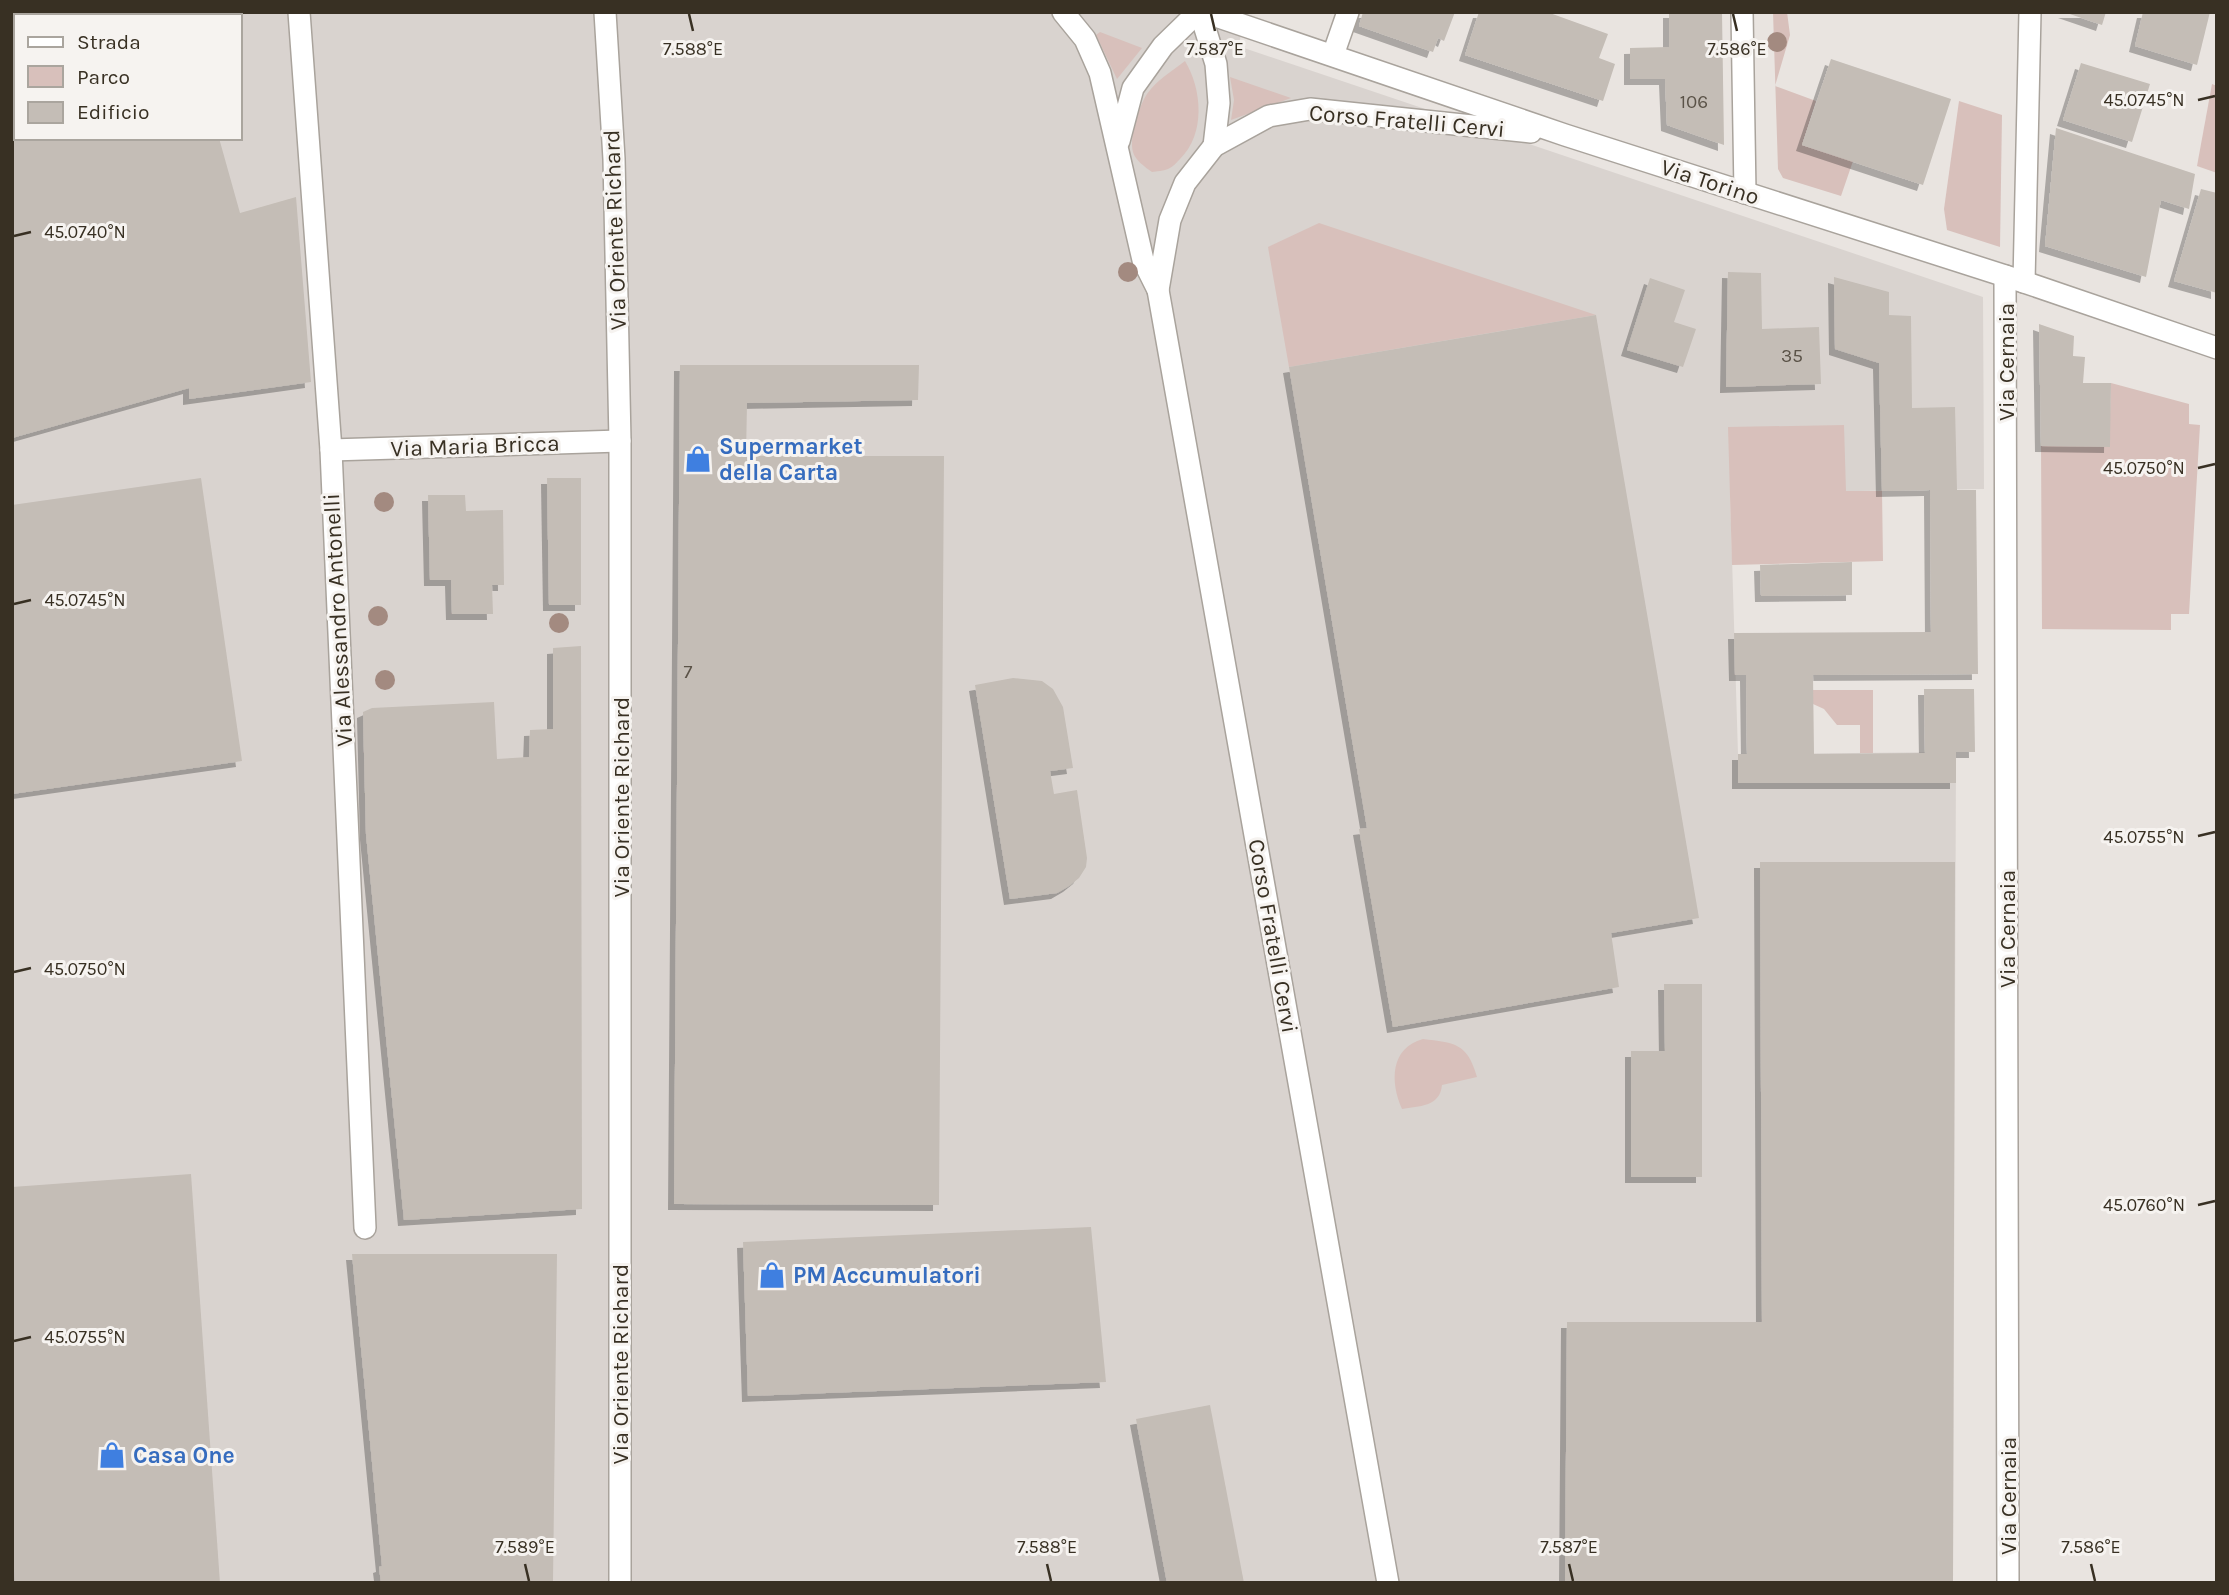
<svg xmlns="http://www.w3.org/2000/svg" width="2229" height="1595" viewBox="0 0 2229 1595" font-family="Karla,sans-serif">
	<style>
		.built { fill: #d9d3cf; fill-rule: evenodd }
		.green { fill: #d8c0bb }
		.building { fill: #c4bdb6; filter: url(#shadow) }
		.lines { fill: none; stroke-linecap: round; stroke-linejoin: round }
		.service-casing { stroke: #a9a39c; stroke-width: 24 }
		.minor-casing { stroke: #a9a39c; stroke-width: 24 }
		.service { stroke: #fff; stroke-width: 21 }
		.minor { stroke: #fff; stroke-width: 21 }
		.tree { fill: #a38a80 }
		.ticks { fill: none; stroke: #383023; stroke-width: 2.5 }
		.labels { text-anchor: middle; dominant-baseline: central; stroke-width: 6; stroke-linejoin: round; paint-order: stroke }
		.number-label { font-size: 19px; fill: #5b5348 }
		.street-label { font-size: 23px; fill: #383023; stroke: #f6f3f0 }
		.shop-label { font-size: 23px; font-weight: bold; fill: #366cbe; stroke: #f6f3f0; text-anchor: start }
		.ticks-label { font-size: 18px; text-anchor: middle; fill: #383023; stroke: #f6f3f0; stroke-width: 6; stroke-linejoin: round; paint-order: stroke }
	</style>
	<defs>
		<filter id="shadow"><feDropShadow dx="-6" dy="6" stdDeviation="0" flood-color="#0004"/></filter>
	</defs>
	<rect width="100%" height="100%" fill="#e9e4e0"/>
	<path class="built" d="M12,12h1236l-10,34 745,251 1,192 -254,4 8,261 218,-2 -3,831h-1941zM16,16h224v122h-224z"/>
	<g class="green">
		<path d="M1773,12h14l3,23 -15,51 41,15 -14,44 51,16 -12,35 -58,-18 -5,-9z"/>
		<path d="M1100,32l42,16 -25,31 -21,-44z"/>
		<path d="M1185,61c17,28 21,73 -5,98 -3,3 -7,8 -12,10 -5,2 -11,2 -16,3 -7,-5 -17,-12 -19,-20 -4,-15 6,-46 14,-58 10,-14 25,-23 38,-33z"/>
		<path d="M1230,77l61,21 -60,22 3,-20z"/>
		<path d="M2212,84l5,2v87l-20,-7z"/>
		<path d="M1959,101l43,14 -2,132 -53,-17 -3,-21z"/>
		<path d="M1319,223l277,92 -307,52 -21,-120z"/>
		<path d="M2111,383l78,21v20l11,1 -11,189h-18v16l-129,-1 -1,-183h68z"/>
		<path d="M1844,425l2,66h36l1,70 -151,4 -4,-138z"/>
		<path d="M1813,690h60v63h-13v-28h-23l-13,-16 -11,-5z"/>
		<path d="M1423,1039c31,4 44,3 54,38l-35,8c-2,22 -23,21 -40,24 -12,-27 -12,-61 21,-70z"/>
	</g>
	<g class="building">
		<path d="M12,12h170l1,4h-167v122h203l21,75 56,-16 15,185 -122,17v-11l-177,50z"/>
		<path d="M1363,12h92l-11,29 -6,-3 -5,14 -74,-26z"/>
		<path d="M1479,12h68l61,22 -9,24 16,6 -12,37 -138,-46z"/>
		<path d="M1669,12h53l2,133 -57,-20 -2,-46h-35v-31l39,-1z"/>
		<path d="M2064,12h42l-4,13z"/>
		<path d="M2143,12h67l-13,53 -62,-19z"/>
		<path d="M1831,59l120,40 -28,86 -121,-40z"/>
		<path d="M2081,63l69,21 -18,58 -69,-22z"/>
		<path d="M2056,128l139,46 -6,35 -28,-9 -15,77 -101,-31z"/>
		<path d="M2201,189l16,4v100l-43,-12z"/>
		<path d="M1728,272l33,1 1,56 57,-2 2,57 -95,3z"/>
		<path d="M1834,277l55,15v23l22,1 1,92 43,-1 2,83h19l2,184 -165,1 1,79 111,-1 -1,-64h50l1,63h-19v31h-218v-29h9l-1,-79h-11l-1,-42 197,-1 -1,-142 -48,1 -3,-128 -44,-14z"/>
		<path d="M1650,278l35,12 -11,32 22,7 -13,38 -56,-17z"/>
		<path d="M1596,315l103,603 -88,15 8,54 -226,40 -34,-198 8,-1 -78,-461z"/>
		<path d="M2039,324l35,12 -1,20 12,1 -2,26h28l-1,64 -69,-1z"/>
		<path d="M680,365h239l-1,35 -171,3 -1,53h198l-5,749 -265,-1z"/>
		<path d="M201,478l41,283 -230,33v-289z"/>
		<path d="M547,478h34v127h-32z"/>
		<path d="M428,495h37l1,16 37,-1 1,75h-12l1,29h-41l-1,-34h-21z"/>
		<path d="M1852,562v33l-91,1 -1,-31z"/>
		<path d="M581,646l1,563 -178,11 -38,-386 -3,-122 9,-4 122,-6 3,57 32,-2 1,-27 23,-1v-81z"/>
		<path d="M1013,678l29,3 11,8 10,18 10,61 -23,3 4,23 23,-4 10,68 -1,9 -7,11 -10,8 -12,7 -47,6 -35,-214z"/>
		<path d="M1760,862h195l-2,721h-388l2,-261h195z"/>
		<path d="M1664,984h38v193h-71v-126h34z"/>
		<path d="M191,1174l29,409h-205l-3,-42v-354z"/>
		<path d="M1091,1227l15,155 -358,14 -5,-154z"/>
		<path d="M352,1254h205l-4,329h-172l-2,-16 3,-1z"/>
		<path d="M1210,1405l34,178h-77l-31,-164z"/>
	</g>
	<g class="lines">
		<defs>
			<g id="service">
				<path d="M1742,12l3,181"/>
				<path d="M1333,55l15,-43"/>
				<path d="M2024,282l6,-270"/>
			</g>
			<g id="minor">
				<path d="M299,12l32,438 34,778"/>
				<path d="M605,12l9,147 6,282v1142"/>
				<path d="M1063,12l22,27 15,34 43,187 15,30 230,1293"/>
				<path d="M1200,12l16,52 3,39 -5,43"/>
				<path d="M1204,12l361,123 459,147 193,66"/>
				<path d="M1119,141l14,-53 30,-42 35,-34"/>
				<path d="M2005,276l3,1307"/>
				<path d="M1158,290l12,-70 15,-37 29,-37 55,-30 41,-7 221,23"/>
				<path d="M331,450l289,-9"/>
			</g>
		</defs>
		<use href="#service" class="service-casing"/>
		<use href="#minor" class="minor-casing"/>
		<use href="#service" class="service"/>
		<use href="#minor" class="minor"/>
	</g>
	<g class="tree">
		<circle cx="1777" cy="42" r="10"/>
		<circle cx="1128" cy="272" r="10"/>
		<circle cx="384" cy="502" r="10"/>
		<circle cx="378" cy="616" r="10"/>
		<circle cx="559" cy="623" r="10"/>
		<circle cx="385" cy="680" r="10"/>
	</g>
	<path class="ticks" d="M689,14l4,17M1211,14l4,17M1733,14l4,17M2198,100l17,-4M14,236l17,-4M2198,468l17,-4M14,604l17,-4M2198,836l17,-4M14,972l17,-4M2198,1205l17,-4M14,1341l17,-4M525,1564l4,17M1047,1564l4,17M1569,1564l4,17M2091,1564l4,17"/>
	<defs>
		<symbol id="shop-bare" viewBox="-9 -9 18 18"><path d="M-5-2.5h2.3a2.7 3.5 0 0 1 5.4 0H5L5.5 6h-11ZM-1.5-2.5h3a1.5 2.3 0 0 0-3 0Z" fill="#3f7fe0" stroke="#f6f3f0" stroke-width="2.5" paint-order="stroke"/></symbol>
	</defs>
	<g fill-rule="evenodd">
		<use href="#shop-bare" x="679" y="440" width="38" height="38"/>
		<use href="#shop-bare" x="753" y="1256" width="38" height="38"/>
		<use href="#shop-bare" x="93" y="1436" width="38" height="38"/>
	</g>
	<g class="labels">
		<g class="number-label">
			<text x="1694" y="102">106</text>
			<text x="1792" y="356">35</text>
			<text x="688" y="672">7</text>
		</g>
		<g class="street-label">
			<text transform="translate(1407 121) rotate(5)">Corso Fratelli Cervi</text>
			<text transform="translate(1710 182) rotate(18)">Via Torino</text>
			<text transform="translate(615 230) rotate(-92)">Via Oriente Richard</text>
			<text transform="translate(2006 362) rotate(-90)">Via Cernaia</text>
			<text transform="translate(475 446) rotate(-2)">Via Maria Bricca</text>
			<text transform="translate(338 620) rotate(-93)">Via Alessandro Antonelli</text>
			<text transform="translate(621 797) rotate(-90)">Via Oriente Richard</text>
			<text transform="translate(2007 929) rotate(-90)">Via Cernaia</text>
			<text transform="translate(1273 936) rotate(80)">Corso Fratelli Cervi</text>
			<text transform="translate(620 1364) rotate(-90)">Via Oriente Richard</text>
			<text transform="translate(2008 1496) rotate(-90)">Via Cernaia</text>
		</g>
		<g class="shop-label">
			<text x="719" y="446">Supermarket<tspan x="719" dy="26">della Carta</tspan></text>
			<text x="793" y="1275">PM Accumulatori</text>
			<text x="133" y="1455">Casa One</text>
		</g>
	</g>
	<g class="ticks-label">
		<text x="693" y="55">7.588°E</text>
		<text x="1215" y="55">7.587°E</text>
		<text x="1737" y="55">7.586°E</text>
		<text x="2144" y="106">45.0745°N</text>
		<text x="85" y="238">45.0740°N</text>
		<text x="2144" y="474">45.0750°N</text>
		<text x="85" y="606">45.0745°N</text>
		<text x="2144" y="843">45.0755°N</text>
		<text x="85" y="975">45.0750°N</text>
		<text x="2144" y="1211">45.0760°N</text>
		<text x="85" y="1343">45.0755°N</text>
		<text x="525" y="1553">7.589°E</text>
		<text x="1047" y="1553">7.588°E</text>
		<text x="1569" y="1553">7.587°E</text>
		<text x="2091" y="1553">7.586°E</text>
	</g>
	<rect width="2229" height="1595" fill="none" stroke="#383023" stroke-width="28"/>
	<rect x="14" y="14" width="228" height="126" fill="#f6f3f0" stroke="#aaa59e" stroke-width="2"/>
	<rect x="28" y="37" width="35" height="10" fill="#ffffff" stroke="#aaa59e" stroke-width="2"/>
	<text x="77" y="49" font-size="21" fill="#383023">Strada</text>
	<rect x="28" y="66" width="35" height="21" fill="#d8c0bb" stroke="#aaa59e" stroke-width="2"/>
	<text x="77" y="84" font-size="21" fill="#383023">Parco</text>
	<rect x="28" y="102" width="35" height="21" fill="#c4bdb6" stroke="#aaa59e" stroke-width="2"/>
	<text x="77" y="119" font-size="21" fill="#383023">Edificio</text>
</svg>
